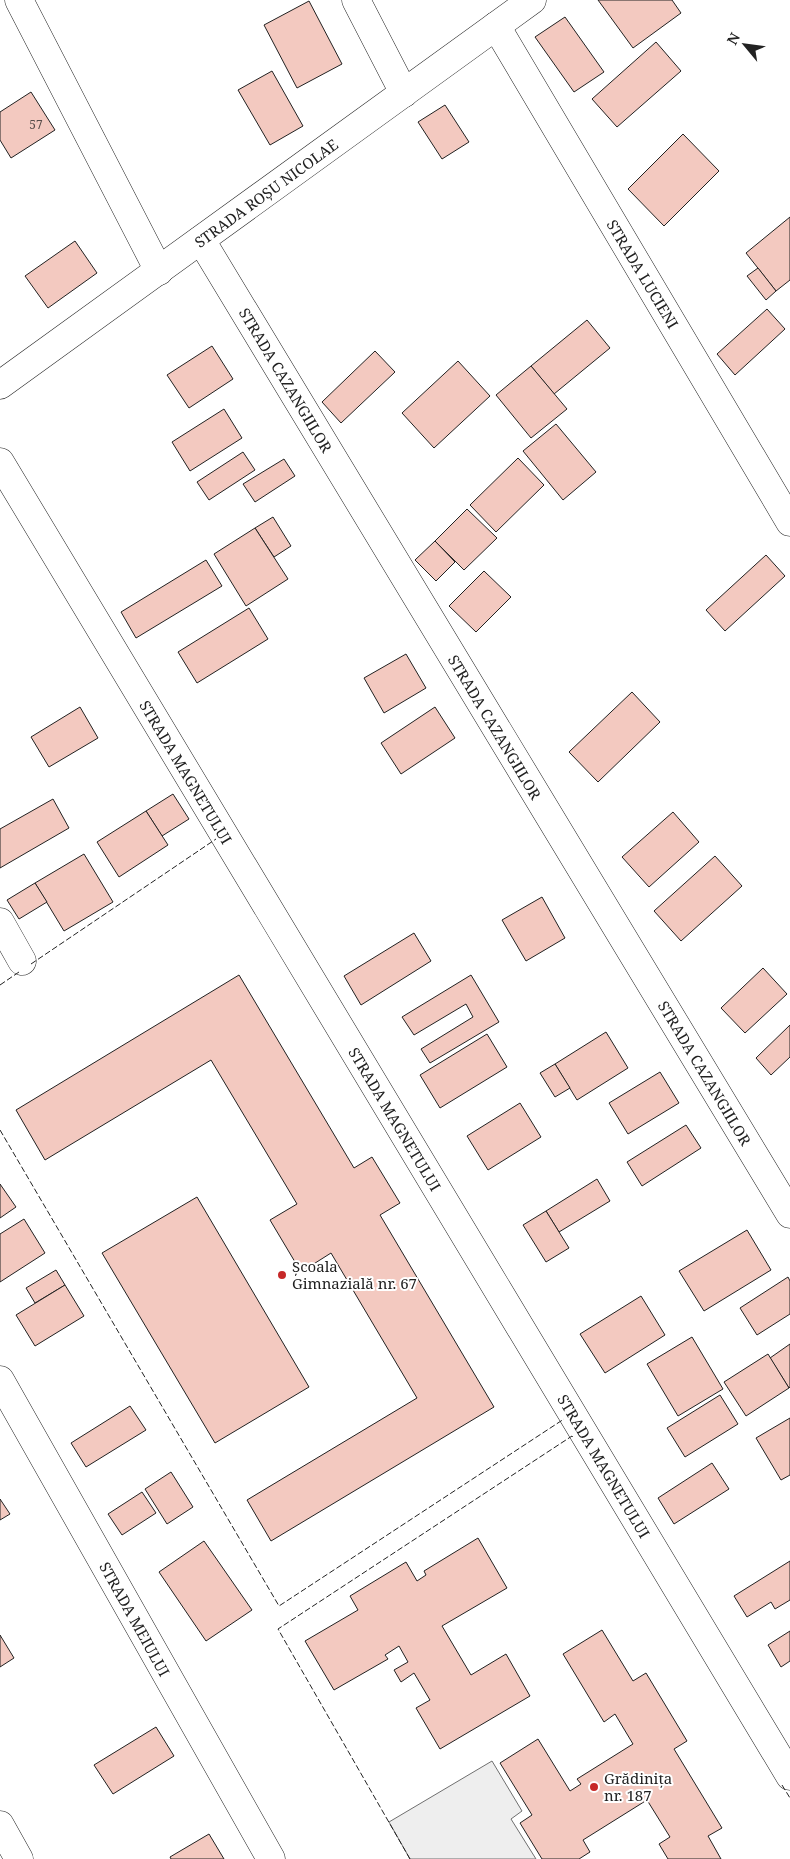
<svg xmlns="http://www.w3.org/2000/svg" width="790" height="1859" viewBox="0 0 790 1859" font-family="'Noto Serif',serif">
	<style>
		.green { fill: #eee; stroke: #6f6f6f }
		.building { fill: #f3c9c0; stroke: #222 }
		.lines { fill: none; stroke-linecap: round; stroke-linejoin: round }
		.street-casing { stroke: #222; stroke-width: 29 }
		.street { stroke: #fff; stroke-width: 28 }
		.fence { stroke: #222; stroke-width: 1; stroke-dasharray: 6 2.5; stroke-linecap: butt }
		.poi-dot { fill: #c62828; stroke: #fff; stroke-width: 2 }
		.labels { text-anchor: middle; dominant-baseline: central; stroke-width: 4; stroke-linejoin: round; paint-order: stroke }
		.number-label { font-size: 12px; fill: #564c4a }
		.street-label { font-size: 15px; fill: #222; stroke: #fff }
		.poi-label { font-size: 15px; fill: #222; stroke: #fff; text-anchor: start }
	</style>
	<rect width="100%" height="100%" fill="#fff"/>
	<path class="green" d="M492,1761l30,50 -11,8 25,40h-126l-21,-37z"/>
	<g class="building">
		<path d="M598,0h74l9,13 -48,35z"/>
		<path d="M309,1l33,63 -45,24 -33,-63z"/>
		<path d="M565,17l39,55 -30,20 -39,-55z"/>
		<path d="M656,42l25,29 -64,56 -25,-28z"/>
		<path d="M272,71l31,55 -33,19 -32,-55z"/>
		<path d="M31,92l24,38 -44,28 -11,-18v-28z"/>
		<path d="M445,105l24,37 -27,17 -24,-37z"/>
		<path d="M683,134l36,37 -55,55 -36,-37z"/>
		<path d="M790,217v63l-14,11 -30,-38z"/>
		<path d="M75,241l22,32 -49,35 -23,-32z"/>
		<path d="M758,268l18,23 -10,9 -19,-24z"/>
		<path d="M767,309l18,20 -50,46 -18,-21z"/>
		<path d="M587,320l23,28 -56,46 -23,-28z"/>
		<path d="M212,346l21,33 -44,29 -22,-33z"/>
		<path d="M375,351l20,21 -54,51 -19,-21z"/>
		<path d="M458,361l32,35 -56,52 -32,-35z"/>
		<path d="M531,366l36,43 -36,29 -35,-43z"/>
		<path d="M224,409l18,29 -52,33 -18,-29z"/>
		<path d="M556,424l40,48 -33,28 -40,-49z"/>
		<path d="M243,452l12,18 -46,30 -12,-18z"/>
		<path d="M518,458l26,27 -48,47 -26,-27z"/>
		<path d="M284,459l11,17 -40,26 -12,-18z"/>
		<path d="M467,509l30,29 -33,32 -29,-29z"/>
		<path d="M273,517l18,29 -17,11 -19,-29z"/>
		<path d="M255,528l33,51 -42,27 -32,-52z"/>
		<path d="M435,541l20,21 -19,19 -21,-21z"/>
		<path d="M766,555l19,21 -60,55 -19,-21z"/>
		<path d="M206,560l16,26 -86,52 -15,-26z"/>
		<path d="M484,571l27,26 -35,35 -27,-26z"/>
		<path d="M249,608l19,31 -71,44 -19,-31z"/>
		<path d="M406,654l20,34 -42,25 -20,-35z"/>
		<path d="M632,692l28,30 -62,60 -29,-30z"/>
		<path d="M80,707l18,31 -49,29 -18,-30z"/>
		<path d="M435,707l20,31 -54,36 -20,-31z"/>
		<path d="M173,794l16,25 -27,17 -16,-25z"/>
		<path d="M53,799l16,29 -69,40v-39z"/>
		<path d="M146,811l22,34 -49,32 -22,-35z"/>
		<path d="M673,812l26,30 -50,45 -27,-30z"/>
		<path d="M84,854l29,48 -49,29 -29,-48z"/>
		<path d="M715,856l27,30 -61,55 -27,-30z"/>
		<path d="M35,883l12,19 -28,17 -12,-19z"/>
		<path d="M542,897l23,41 -39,23 -24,-41z"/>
		<path d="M414,933l17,28 -70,44 -17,-29z"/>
		<path d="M763,968l24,26 -42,39 -24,-25z"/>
		<path d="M239,975l115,193 18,-11 28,46 -20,12 114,192 -223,134 -24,-41 170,-102 -86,-145 -30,19 -31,-52 27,-16 -86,-144 -166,100 -29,-50z"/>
		<path d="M471,975l28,47 -69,41 -9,-14 52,-32 -7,-13 -52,31 -12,-18z"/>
		<path d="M790,1025v32l-19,18 -15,-17z"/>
		<path d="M606,1032l22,36 -51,32 -22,-36z"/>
		<path d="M487,1034l20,33 -67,41 -20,-33z"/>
		<path d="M555,1064l15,24 -15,9 -15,-24z"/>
		<path d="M660,1072l19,31 -51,31 -19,-31z"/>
		<path d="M520,1103l21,34 -53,33 -21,-34z"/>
		<path d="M686,1125l15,23 -59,38 -15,-24z"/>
		<path d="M597,1179l13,22 -51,31 -13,-21z"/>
		<path d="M0,1184l16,23 -16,11z"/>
		<path d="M197,1197l112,190 -94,56 -113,-190z"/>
		<path d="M546,1211l23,37 -23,14 -23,-37z"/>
		<path d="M24,1219l21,34 -45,29v-48z"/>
		<path d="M747,1230l24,40 -67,41 -25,-40z"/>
		<path d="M56,1270l9,15 -30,18 -9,-15z"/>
		<path d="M788,1277l2,4v33l-33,21 -17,-27z"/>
		<path d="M65,1285l19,31 -49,30 -19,-31z"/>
		<path d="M641,1296l24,39 -60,38 -25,-39z"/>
		<path d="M692,1337l31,52 -45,27 -31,-52z"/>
		<path d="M790,1344v43l-1,1 -19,-30z"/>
		<path d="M768,1354l21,34 -43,28 -22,-34z"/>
		<path d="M720,1395l18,29 -53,33 -18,-29z"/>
		<path d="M130,1406l16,24 -60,37 -15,-24z"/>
		<path d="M790,1418v57l-9,5 -25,-42z"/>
		<path d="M712,1463l17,26 -55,35 -16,-26z"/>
		<path d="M171,1472l22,35 -26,17 -22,-35z"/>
		<path d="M142,1492l14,21 -34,22 -14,-21z"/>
		<path d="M0,1499l10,15 -10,6z"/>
		<path d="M478,1538l29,50 -65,38 29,49 35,-21 24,42 -90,53 -24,-41 14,-8 -16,-27 -13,9 -7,-12 14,-8 -9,-16 -14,9 3,4 -54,31 -29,-49 53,-31 -8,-14 56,-34 11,19 9,-6 -2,-4z"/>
		<path d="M204,1541l48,69 -46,31 -47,-69z"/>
		<path d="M790,1561v39l-15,9 -4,-7 -24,15 -13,-21z"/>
		<path d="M602,1630l31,51 13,-8 41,68 -13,8 48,79 -14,8 13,23h-53l-9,-15 11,-7 -23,-37 -64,40 7,12 -11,7h-37l-22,-36 12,-8 -32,-52 38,-24 32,52 11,-7 -4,-5 56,-35 -18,-30 -11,8 -41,-68z"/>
		<path d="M790,1631v30l-9,6 -13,-22z"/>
		<path d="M0,1635l14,23 -14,9z"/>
		<path d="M156,1727l18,29 -61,38 -19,-29z"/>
		<path d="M209,1834l15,25h-53l-1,-2z"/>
	</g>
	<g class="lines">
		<defs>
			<g id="street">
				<path d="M19,0l140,271"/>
				<path d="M356,0l48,93"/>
				<path d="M496,26l294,496"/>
				<path d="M201,240l589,974"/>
				<path d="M0,385l532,-385"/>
				<path d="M0,462l790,1314"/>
				<path d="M0,922l22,39"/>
				<path d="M0,1380l271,479"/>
				<path d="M0,1825l19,34"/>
			</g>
		</defs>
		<use href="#street" class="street-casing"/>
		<use href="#street" class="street"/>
		<g class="fence">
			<path d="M31,964l185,-125"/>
			<path d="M0,985l19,-13"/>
			<path d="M0,1130l279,476 285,-187"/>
			<path d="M782,1785l8,13"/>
			<path d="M410,1859l-132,-230 294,-193 1,2"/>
		</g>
	</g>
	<g class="poi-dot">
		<circle cx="282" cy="1275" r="5"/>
		<circle cx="594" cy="1787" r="5"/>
	</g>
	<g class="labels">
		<g class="number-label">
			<text x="36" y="124">57</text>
		</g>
		<g class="street-label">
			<text transform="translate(266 193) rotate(-36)">STRADA ROȘU NICOLAE</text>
			<text transform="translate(643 274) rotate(59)">STRADA LUCIENI</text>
			<text transform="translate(286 380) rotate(59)">STRADA CAZANGIILOR</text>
			<text transform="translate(495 727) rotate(59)">STRADA CAZANGIILOR</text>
			<text transform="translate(186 772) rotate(59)">STRADA MAGNETULUI</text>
			<text transform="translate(705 1073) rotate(59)">STRADA CAZANGIILOR</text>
			<text transform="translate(395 1119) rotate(59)">STRADA MAGNETULUI</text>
			<text transform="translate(604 1466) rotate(59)">STRADA MAGNETULUI</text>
			<text transform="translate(135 1619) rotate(61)">STRADA MEIULUI</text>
		</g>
		<g class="poi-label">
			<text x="292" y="1266">Școala<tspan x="292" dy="17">Gimnazială nr. 67</tspan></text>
			<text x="604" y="1778">Grădinița<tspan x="604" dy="17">nr. 187</tspan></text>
		</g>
	</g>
	<g transform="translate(745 45) rotate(299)" stroke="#ffffff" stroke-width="4" paint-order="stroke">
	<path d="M0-4L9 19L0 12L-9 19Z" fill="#222222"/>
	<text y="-8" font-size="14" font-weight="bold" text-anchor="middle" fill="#222222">N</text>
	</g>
</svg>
